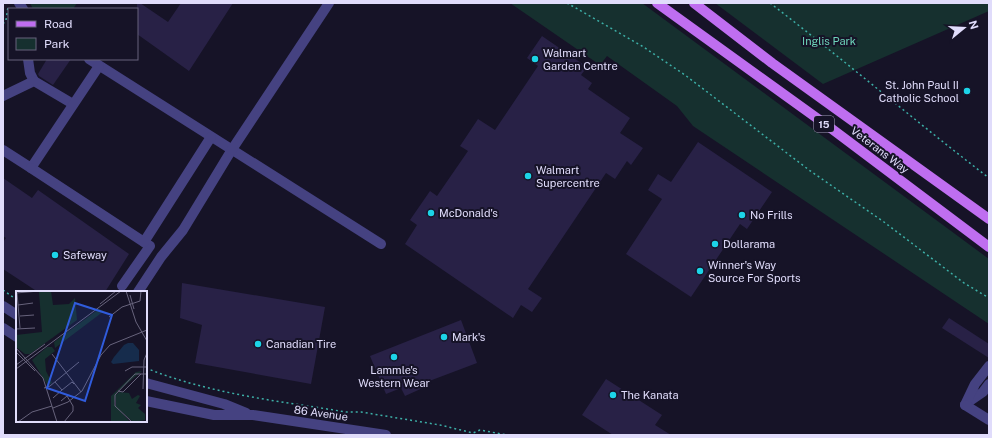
<svg xmlns="http://www.w3.org/2000/svg" width="992" height="438" viewBox="0 0 992 438" font-family="'Public Sans',sans-serif">
	<style>
		.green { fill: #16302f }
		.building { fill: #282146 }
		.lines { fill: none; stroke-linecap: round; stroke-linejoin: round }
		.path { stroke: #3dafa7; stroke-width: 1.5; stroke-dasharray: 2 3; stroke-linecap: butt }
		.minor { stroke: #454281; stroke-width: 10 }
		.major { stroke: #bf6ef0; stroke-width: 10 }
		.poi-dot { fill: #1cd4e8; stroke: #161327; stroke-width: 1.5 }
		.labels { text-anchor: middle; dominant-baseline: central; stroke-width: 4; stroke-linejoin: round; paint-order: stroke }
		.shield { fill: #161327; stroke: #a3a0bb; stroke-width: 1 }
		.shield-label { font-size: 10px; font-weight: bold; fill: #e0dcfb }
		.park-label { font-size: 11px; fill: #6ed5bb; stroke: #161327 }
		.poi-label { font-size: 11px; fill: #e0dcfb; stroke: #161327; text-anchor: start }
		.street-label { font-size: 11px; fill: #e0dcfb; stroke: #161327 }
		.inset-road { fill: none; stroke: #67637c; stroke-width: 1 }
		.view { fill: #305cdc; fill-opacity: 0.15; stroke: #305cdc; stroke-width: 2 }
		.inset-edge { fill: none; stroke: #e0dcfb; stroke-width: 2 }
	</style>
	<rect width="100%" height="100%" fill="#161327"/>
	<g class="green">
		<path d="M30,3h47l-4,6h-40z"/>
		<path d="M510,3h132l347,256v65l-296,-198 -16,-20 -70,-50 -7,9z"/>
		<path d="M715,3h274v8l-166,73z"/>
	</g>
	<g class="building">
		<path d="M137,3h3l28,19 13,-19h52l-44,68 -52,-37z"/>
		<path d="M542,36l45,31 -6,8 11,8 -4,6 42,29 -10,15 23,15 -12,17 -4,-4 -12,18 -9,-6 -78,116 14,9 -10,14 -11,-7 -8,13 -108,-74 12,-19 -7,-5 20,-29 7,5 31,-45 -8,-5 18,-27 17,11 43,-64 -11,-8z"/>
		<path d="M47,59h24l-18,26 -14,-9 -1,-2z"/>
		<path d="M698,142l74,50 -25,37 -7,-5 -49,73 -65,-43 36,-55 -14,-9 10,-16 13,8z"/>
		<path d="M3,178l29,20 6,-8 91,64 -24,38h-67l-35,-23v-27l3,-4 -3,-2z"/>
		<path d="M182,283l143,24 -14,77 -116,-21 7,-38 -22,-7z"/>
		<path d="M949,318l40,26v14l-47,-30z"/>
		<path d="M461,320l16,43 -53,20 1,4 -20,9 -4,-8 -15,6 -16,-38z"/>
		<path d="M606,379l56,36 -7,10 16,10h-58l-31,-20z"/>
	</g>
	<g class="lines">
		<g class="path">
			<path d="M567,3l75,43 43,29 124,95 75,52 80,61 25,15"/>
			<path d="M770,3c74,57 145,118 219,175"/>
			<path d="M3,24l3,-4 2,-13"/>
			<path d="M3,290l14,10"/>
			<path d="M146,368c63,26 133,33 200,44h15l79,13 33,8 7,-3 27,5"/>
		</g>
		<g class="minor">
			<path d="M19,3l4,6"/>
			<path d="M28,59l2,14 4,8"/>
			<path d="M89,59l292,185"/>
			<path d="M3,96l31,-15 39,23"/>
			<path d="M3,150l28,18 68,-102"/>
			<path d="M31,168l119,78 -28,40"/>
			<path d="M144,242l67,-105"/>
			<path d="M138,292l23,-35 22,-27 48,-79 98,-148"/>
			<path d="M3,306l14,9"/>
			<path d="M3,328l14,9"/>
			<path d="M146,383l78,21 22,9"/>
			<path d="M146,401l68,14h39l133,20"/>
			<path d="M967,403l16,-11 6,-8"/>
			<path d="M965,405l10,-21 14,-18"/>
			<path d="M965,405l24,15"/>
		</g>
		<g class="major">
			<path d="M657,3l175,126 157,118"/>
			<path d="M694,3l78,60 217,156"/>
		</g>
	</g>
	<g class="poi-dot">
		<circle cx="535" cy="59" r="4"/>
		<circle cx="967" cy="91" r="4"/>
		<circle cx="528" cy="176" r="4"/>
		<circle cx="431" cy="213" r="4"/>
		<circle cx="742" cy="215" r="4"/>
		<circle cx="715" cy="244" r="4"/>
		<circle cx="55" cy="255" r="4"/>
		<circle cx="700" cy="271" r="4"/>
		<circle cx="444" cy="337" r="4"/>
		<circle cx="258" cy="344" r="4"/>
		<circle cx="394" cy="357" r="4"/>
		<circle cx="613" cy="395" r="4"/>
	</g>
	<g class="labels">
		<rect class="shield" x="814" y="116" width="20" height="16" rx="3"/>
		<g class="shield-label">
			<text x="824" y="124">15</text>
		</g>
		<g class="park-label">
			<text x="829" y="41">Inglis Park</text>
		</g>
		<g class="poi-label">
			<text x="543" y="53">Walmart<tspan x="543" dy="13">Garden Centre</tspan></text>
			<text x="959" y="85" text-anchor="end">St. John Paul II<tspan x="959" dy="13">Catholic School</tspan></text>
			<text x="536" y="170">Walmart<tspan x="536" dy="13">Supercentre</tspan></text>
			<text x="439" y="213">McDonald's</text>
			<text x="750" y="215">No Frills</text>
			<text x="723" y="244">Dollarama</text>
			<text x="63" y="255">Safeway</text>
			<text x="708" y="265">Winner's Way<tspan x="708" dy="13">Source For Sports</tspan></text>
			<text x="452" y="337">Mark's</text>
			<text x="266" y="344">Canadian Tire</text>
			<text x="394" y="370" text-anchor="middle">Lammle's<tspan x="394" dy="13">Western Wear</tspan></text>
			<text x="621" y="395">The Kanata</text>
		</g>
		<g class="street-label">
			<text transform="translate(880 150) rotate(37)">Veterans Way</text>
			<text transform="translate(321 413) rotate(8)">86 Avenue</text>
		</g>
	</g>
	<g transform="translate(16 291)">
		<rect width="131" height="131" fill="#161327"/>
		<path d="M35,0l2,14 16,-1 6,-6 2,22 -47,34h-5l-9,-7v-12l26,-3 -3,-40zM83,18l5,2 -49,37 -1,-6zM31,56h5l3,4 -10,8 1,12 6,12 -4,3 -16,-26zM126,80l-25,21 -3,12 16,18h-19v-26l25,-24zM103,101l10,1 3,6 6,-4 2,1 -4,7 5,2 -3,3 7,6v6l-12,2 -17,-15v-12z" fill="#16302f"/>
		<path d="M112,52h5l6,7v11l-26,3 -2,-2 3,-5 10,-12z" fill="#162c4c"/>
		<path class="inset-road" d="M110,0l10,31 11,19M0,2l23,-2M1,2l3,35M114,4l4,14M84,13l16,-13M2,14l15,-2M4,25l14,-1M93,26l13,-10 18,-6 1,-10M0,38l19,-1M0,57l27,30 14,44M0,61l19,19M36,63l29,38M0,74l29,-21M0,78l105,-78M109,80l7,-4h15M28,97l6,-2 29,-24M127,98l1,-29 3,-7M46,99l10,-8 2,2M102,100l5,1 18,-18M37,107l9,-8 -7,-8M45,110l6,-5 6,10v5l-9,11M37,117l15,-6 14,-11 19,-36 9,-10 37,-15M2,131l14,-10 20,-6M116,131l-17,-16v-11l20,-21h12"/>
		<path class="view" d="M59,12l37,12 -27,86 -38,-13z"/>
		<rect width="131" height="131" class="inset-edge"/>
	</g>
	<rect width="992" height="438" fill="none" stroke="#e0dcfb" stroke-width="8"/>
	<rect x="8" y="8" width="130" height="52" fill="#161327" stroke="#67637c"/>
	<rect x="16" y="21" width="20" height="6" fill="#bf6ef0" stroke="#67637c"/>
	<text x="44" y="28" font-size="12" fill="#e0dcfb">Road</text>
	<rect x="16" y="38" width="20" height="12" fill="#16302f" stroke="#67637c"/>
	<text x="44" y="48" font-size="12" fill="#e0dcfb">Park</text>
	<g transform="translate(964 28) rotate(72)" stroke="#161327" stroke-width="3" paint-order="stroke">
	<path d="M0-3L7 15L0 10L-7 15Z" fill="#e0dcfb"/>
	<text y="-6" font-size="11" font-weight="bold" text-anchor="middle" fill="#e0dcfb">N</text>
	</g>
</svg>
